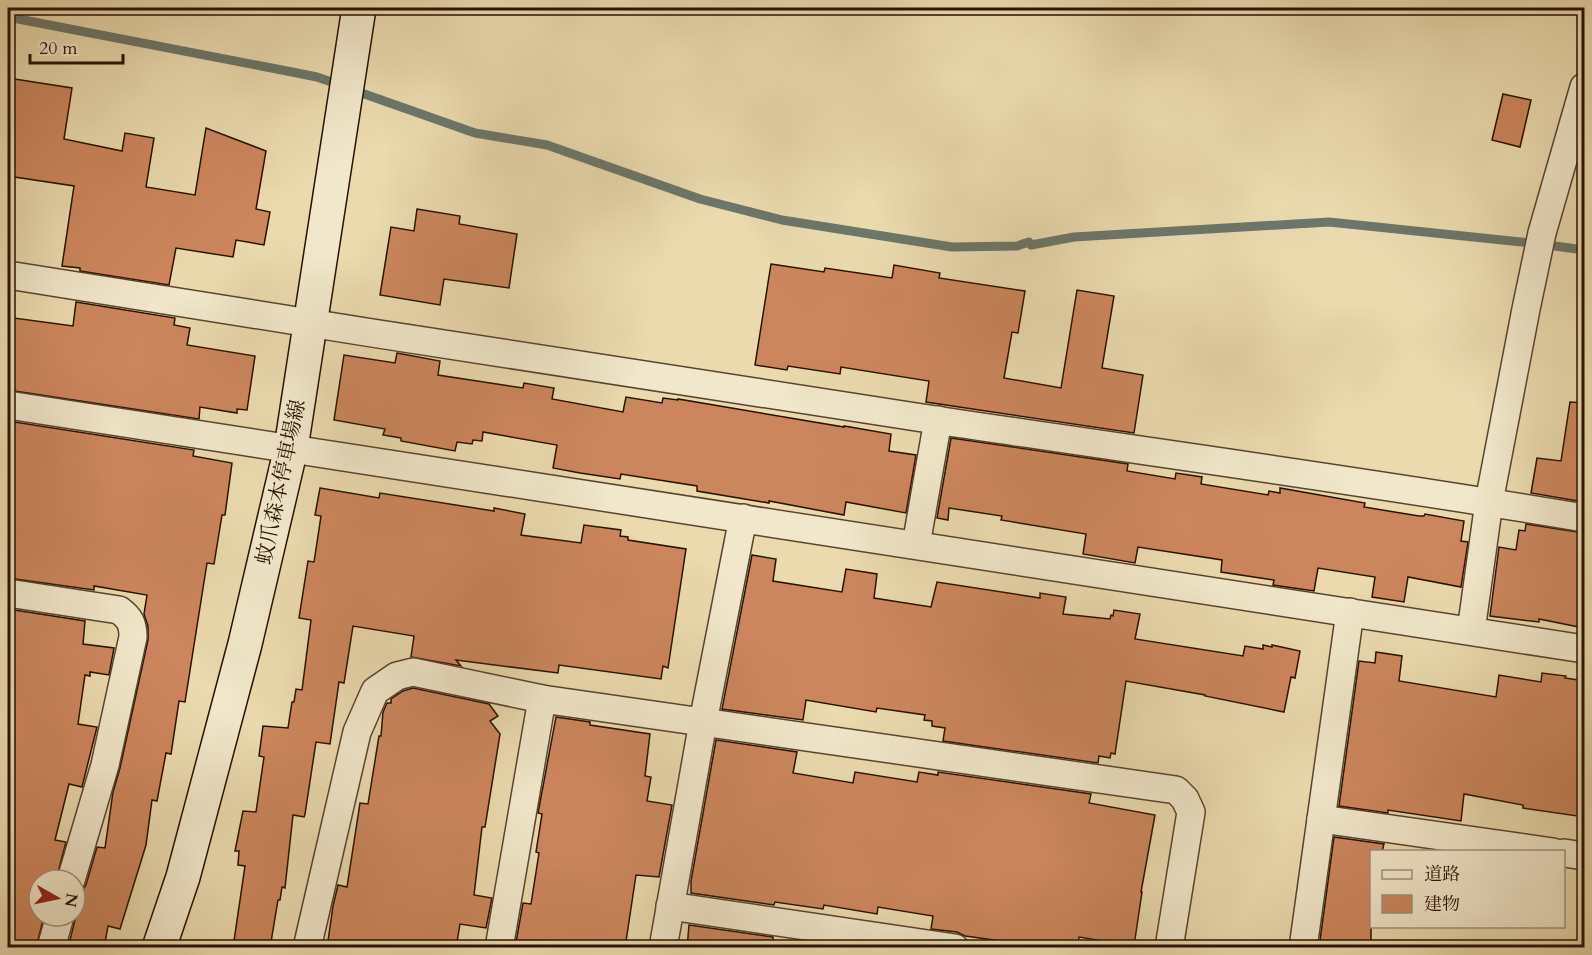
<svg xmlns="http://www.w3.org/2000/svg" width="1592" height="955" viewBox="0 0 1592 955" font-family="Cardo,'Noto Serif JP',serif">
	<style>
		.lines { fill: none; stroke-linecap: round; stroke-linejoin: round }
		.stream { stroke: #6c766a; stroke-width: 9 }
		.building { fill: #cc865d; stroke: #291103; stroke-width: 1.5 }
		.minor-casing { stroke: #59432e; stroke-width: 30 }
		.secondary-casing { stroke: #291103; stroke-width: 36 }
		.minor { stroke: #f1e7ca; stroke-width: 27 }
		.secondary { stroke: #f1e7ca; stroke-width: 33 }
		.labels { text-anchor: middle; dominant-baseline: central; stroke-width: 6; stroke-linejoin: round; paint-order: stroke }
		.street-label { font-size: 21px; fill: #291103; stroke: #f1e7ca }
	</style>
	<rect width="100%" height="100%" fill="#eadaae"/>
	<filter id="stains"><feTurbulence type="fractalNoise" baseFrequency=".00333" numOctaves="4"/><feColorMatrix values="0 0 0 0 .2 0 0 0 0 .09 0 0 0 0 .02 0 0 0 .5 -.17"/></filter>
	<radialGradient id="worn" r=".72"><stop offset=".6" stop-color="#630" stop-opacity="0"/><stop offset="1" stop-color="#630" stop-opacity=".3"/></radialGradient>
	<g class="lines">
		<g class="stream">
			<path d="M8,17l279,54 30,6 23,8"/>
			<path d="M353,90l122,43 72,12 153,54 82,21 170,27 65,-1 12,-4 2,3 43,-8 255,-15 211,22 44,6"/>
		</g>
	</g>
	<g class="building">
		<path d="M8,78l64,10 -8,51 58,12 3,-18 29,5 -8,49 49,8 11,-67 60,23 -10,58 14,3 -6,33 -28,-5 -3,17 -57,-9 -7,37 -89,-14v-3l-18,-2 12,-80 -66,-10z"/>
		<path d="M1503,94l28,6 -11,47 -28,-7z"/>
		<path d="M417,209l43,7 -1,8 58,10 -8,54 -65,-9 -4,26 -60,-10 11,-68 23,4z"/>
		<path d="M771,264l53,8 1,-4 67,10 2,-13 46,8 -1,5 86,13 -7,42 -6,-1 -8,46 57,10 16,-98 37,6 -12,72 41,7 -9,58 -208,-31 3,-21 -88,-14 -1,7 -52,-8 -1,4 -32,-5z"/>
		<path d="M76,302l99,16 -1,7 16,3 -3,17 68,11 -8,54 -10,-1v4l-37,-6 -1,12 -191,-29v-62l4,1 2,-11 59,8z"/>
		<path d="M397,353l43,8 -2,14 85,13 1,-5 30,5 -2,11 71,13 3,-15 36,6 1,-5 15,2v-1l166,28v-1l47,8 -2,17 27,4 -10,58 -60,-11 -2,13 -75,-14v2l-72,-12v-5l-76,-12 -1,5 -40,-6 -27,-5 4,-23 -74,-13 -1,9 -9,-1 -1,4 -15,-2 -2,9 -54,-10v-3l-18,-3 2,-6 -51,-9 10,-65 51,8z"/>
		<path d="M1570,402l14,1v99l-53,-9 6,-35 24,3z"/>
		<path d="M8,421l186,29 -1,6 39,7 -7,52h-3l-8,49 -7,-1 -22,139 -6,-1 -8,53 -5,-1 -9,48 -5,-1 -6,45 -26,84 -12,-3 -4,22h-36l7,-28v-25l6,-3 5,-7 11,-38 8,1 8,-56 7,-24 28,-128v-14l-4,-12 3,-19 -53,-9v4l-86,-12z"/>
		<path d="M951,438l177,26 -1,7 48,8 1,-6 26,4 -1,7 67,11 1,-4 11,2v-5l85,15 -1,4 55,9h5l1,-2 39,7 -3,20 7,1 -7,45 -53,-10 -4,25 -32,-5 3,-20 -57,-9 -4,23 -41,-6 1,-5 -53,-8 1,-12 -84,-13 -3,16 -52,-9 3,-20 -85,-14 1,-4 -53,-8 -1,12 -11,-2z"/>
		<path d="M320,488l59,10 1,-5 114,18v-3l31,6 -4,21 60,8 3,-18 37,5 -1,6 8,1v3l58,9 -18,119 -5,-2 -2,13 -102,-14 -1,8 -102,-13 5,6 -50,-9 3,-21 -61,-10 -9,57 -5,-1 -9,62 -14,-2 -11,72 -1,3 -11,-2 -8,73 -3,-1 -2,13h-2l-8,48h-31l1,-6 -6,-1 11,-75 -7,-1 1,-14h-4l8,-40 13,1 8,-55 -5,-1 4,-30 25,2 4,-26h2l2,-13 6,1 9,-70 -12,-2 9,-57 6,1 7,-46 -6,-1z"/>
		<path d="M1526,524l58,9v95l-45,-9v3l-49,-6 9,-69 17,3 3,-20 6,1z"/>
		<path d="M752,555l24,4 -3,22 69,11 4,-23 31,5 -3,24 57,9 6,-25 103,16v-5l26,4 -3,17 47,5 1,-4 2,1 1,-6 26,4 -5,25 108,17 2,-10 18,3v-4l9,2v-2l28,6 -5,27 -4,-1 -7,35 -79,-16v-1l-79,-14 -11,73 -4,-1 -1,5 -11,-2 -1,7 -155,-22 2,-13 -13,-2v-5l-8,-1 1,-5 -48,-7 -1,4 -70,-12 -3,20 -81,-11z"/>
		<path d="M8,609l77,12 -2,23 31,4 -5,27 -19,-3v4l-5,-1 -7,49 19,3 -15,60 -13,-3 -14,56 11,2 -10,38h-17v36h5l-8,32h-28z"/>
		<path d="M1376,652l26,4 -3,25 97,16 3,-22 42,7 1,-9 24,3 -1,2 19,3v136l-61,-9v-3l-59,-11 -3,27 -73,-11v3l-49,-7 20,-145 16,2z"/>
		<path d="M413,688l76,16 9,12 -8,5 10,13 -15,93h-3l-8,68 18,3 -6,30 -26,-4 -4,24h-129l6,-42 5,-21 9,2 13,-84 8,1 11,-68h2l2,-24 4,-9h4v-4l12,-8z"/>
		<path d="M556,717l34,5v3l60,9 -5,42 6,1 -4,24 25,4 -13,72 -23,-2 -11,73h-110l8,-45 8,1 8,-51 -3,-1 6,-38 -4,-1z"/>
		<path d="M716,740l81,12 -4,21 60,10 2,-11 62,10 2,-10 19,3v-3l153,22 -2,9 66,12 -14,77h1l-8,54 -55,-9 -1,11h-22l-25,-4v1l-66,-9 -8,-4 -26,-3 2,-13 -55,-9 -1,7 -53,-9 -1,4 -48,-7 -1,3 -83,-12v-12z"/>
		<path d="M1334,837l50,7 -2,8h-11v96h-52z"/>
		<path d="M689,925l84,12v11h-86z"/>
	</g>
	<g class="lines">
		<defs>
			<g id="minor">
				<path d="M8,275c311,50 623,99 934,146 214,32 429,61 642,97"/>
				<path d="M8,405l1576,244"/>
				<path d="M916,545l22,-125"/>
				<path d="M8,593l111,17c11,8 14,14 14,27l-28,128 -34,115"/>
				<path d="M1471,631l18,-129 37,-193 16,-76 42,-146"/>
				<path d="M1321,819l232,33"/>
				<path d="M1564,853l20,3"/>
				<path d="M670,906l285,42"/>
				<path d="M51,948l9,-32"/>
				<path d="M307,948l50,-216 18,-41 22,-15 16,-4 129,27"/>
				<path d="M499,948l43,-249 634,91 9,9 6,13 -22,136"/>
				<path d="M663,948l40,-226 40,-204"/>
				<path d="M1303,948l47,-336"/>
			</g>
			<path id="secondary" d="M159,948l24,-71 62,-233 46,-196 68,-440"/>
		</defs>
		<use href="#minor" class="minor-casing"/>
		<use href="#secondary" class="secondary-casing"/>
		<use href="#minor" class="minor"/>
		<use href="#secondary" class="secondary"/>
	</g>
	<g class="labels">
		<g class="street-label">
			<text transform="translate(281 482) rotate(-78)">蚊爪森本停車場線</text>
		</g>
	</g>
	<rect width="1592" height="955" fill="none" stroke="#eadaae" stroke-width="30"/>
	<rect x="9" y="9" width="1574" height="937" fill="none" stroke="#291103" stroke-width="3"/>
	<rect x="15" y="15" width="1562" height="925" fill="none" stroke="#291103" stroke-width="1.5"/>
	<rect x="1370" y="850" width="195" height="78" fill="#f1e7ca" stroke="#a1917a" stroke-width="1.5"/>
	<rect x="1382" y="870" width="30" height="9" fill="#f1e7ca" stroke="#a1917a" stroke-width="1.5"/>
	<text x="1424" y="880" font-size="18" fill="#291103">道路</text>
	<rect x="1382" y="895" width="30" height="18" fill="#cc865d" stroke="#a1917a" stroke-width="1.5"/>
	<text x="1424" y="910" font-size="18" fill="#291103">建物</text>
	<g transform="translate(57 898) rotate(99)"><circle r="28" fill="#f1e7ca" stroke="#a1917a" stroke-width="1.5"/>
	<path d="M0-4.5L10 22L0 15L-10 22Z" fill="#8f2418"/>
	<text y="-9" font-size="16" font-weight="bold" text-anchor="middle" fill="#291103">N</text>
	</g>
	<path d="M30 54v9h93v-9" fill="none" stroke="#291103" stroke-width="3"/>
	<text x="39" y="54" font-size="18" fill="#291103" stroke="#f1e7ca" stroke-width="4.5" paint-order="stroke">20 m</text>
	<rect width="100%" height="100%" filter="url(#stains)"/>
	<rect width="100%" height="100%" fill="url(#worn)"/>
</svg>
